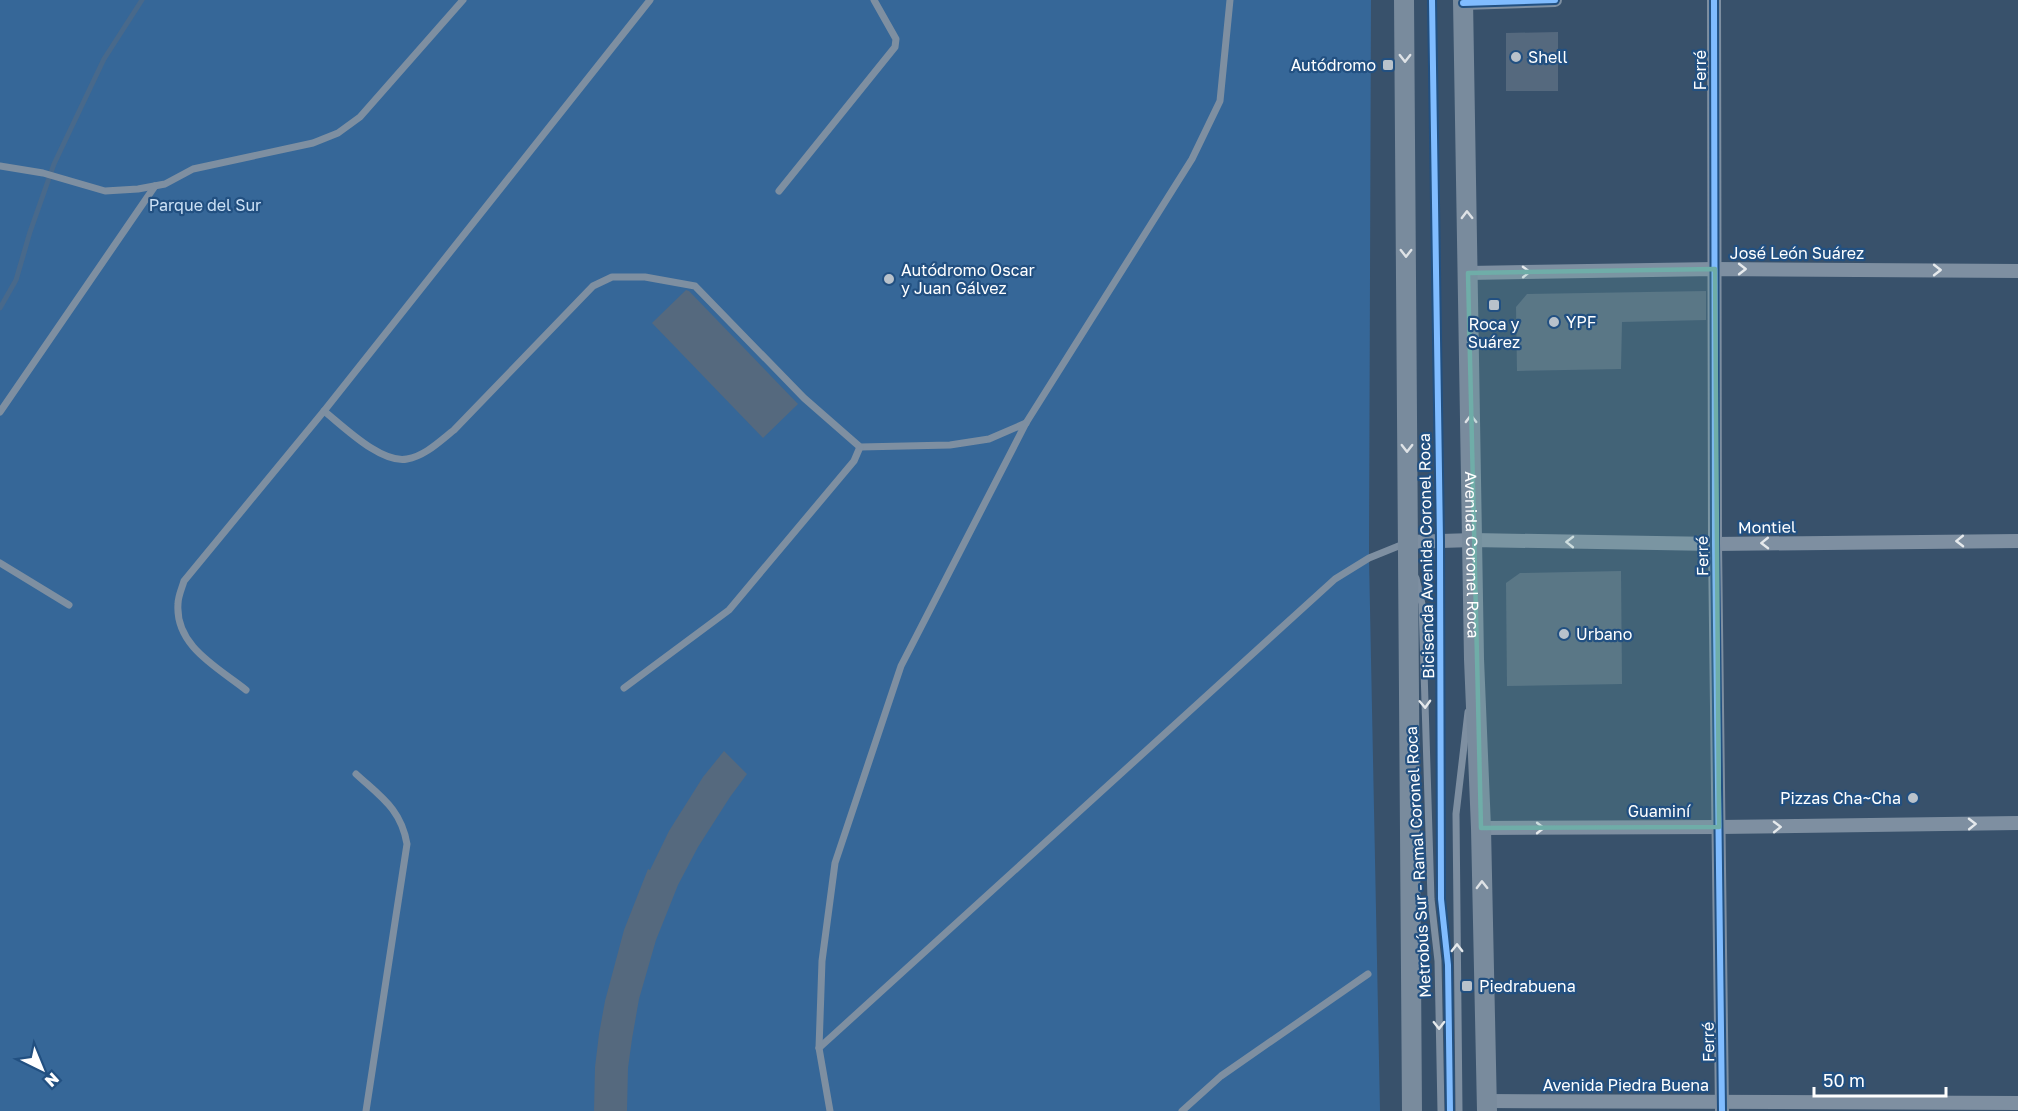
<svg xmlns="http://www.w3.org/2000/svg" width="2018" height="1111" viewBox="0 0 2018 1111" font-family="'Golos Text',sans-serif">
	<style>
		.green { fill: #366798 }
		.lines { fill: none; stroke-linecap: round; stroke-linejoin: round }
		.stream { stroke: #48698b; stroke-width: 5 }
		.building { fill: #55697e }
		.service { stroke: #7e8fa1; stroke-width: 7 }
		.minor { stroke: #7e8fa1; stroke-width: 14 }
		.secondary { stroke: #798b9d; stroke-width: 20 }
		.cycleway-casing { stroke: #225081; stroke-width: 10 }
		.cycleway { stroke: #80bcff; stroke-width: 6 }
		.oneway { stroke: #dee2e6 }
		.oneway2 { stroke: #e5e9ec }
		.marked { fill: #6fada8; fill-opacity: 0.2; stroke: #6fada8; stroke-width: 4.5; stroke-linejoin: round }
		.poi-dot { fill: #b9c2cb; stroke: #225081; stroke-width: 2 }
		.labels { text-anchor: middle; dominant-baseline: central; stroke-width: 4.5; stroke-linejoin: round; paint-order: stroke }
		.poi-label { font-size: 16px; fill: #fff; stroke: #225081; text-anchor: start }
		.street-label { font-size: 16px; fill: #fff; stroke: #225081 }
		.park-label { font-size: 16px; fill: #cce1f6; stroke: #225081 }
	</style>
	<rect width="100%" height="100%" fill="#38516b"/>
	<path class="green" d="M0,0h1371l-2,558 11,553h-1380z"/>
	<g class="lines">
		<path class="stream" d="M0,308l16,-28 14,-48 24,-68 50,-105 38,-59"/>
	</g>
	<g class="building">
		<path d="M1558,32v59h-52v-58z"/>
		<path d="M686,290l3,1 109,113 -35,34 -111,-115z"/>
		<path d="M1706,291v29l-84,2 -1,47 -104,2 -1,-64 11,-13z"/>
		<path d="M1621,571l1,113 -115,2 -1,-103 14,-10z"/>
		<path d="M724,751l23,23 -17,23 -32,50 -20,38 -22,55 -17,59 -7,40 -4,29 -1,43h-33l1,-44 4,-33 6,-33 19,-71 24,-61 2,1 19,-39 34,-54z"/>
	</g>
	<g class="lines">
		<g class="service">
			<path d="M0,166l43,7 62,18 33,-2 27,-5 28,-15 120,-26 25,-10 22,-16 103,-117"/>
			<path d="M779,191l116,-144 1,-8 -22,-39"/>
			<path d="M324,411c19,15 57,53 83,48 18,-3 33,-18 47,-29l139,-144 19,-9h33l50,9 109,112 56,49 90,-2 39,-6 37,-16"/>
			<path d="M0,412l155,-226"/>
			<path d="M0,563l69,42"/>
			<path d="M1416,578l6,26 9,295 7,62 3,150"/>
			<path d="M624,688l105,-78 125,-149 6,-14"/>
			<path d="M246,690c-29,-23 -71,-44 -68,-86 0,-8 4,-16 6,-23l140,-170 326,-411"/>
			<path d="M356,774c25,23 45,35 51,70l-41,267"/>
			<path d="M819,1048l516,-469 34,-21 37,-15"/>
			<path d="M830,1111l-11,-63 3,-87 13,-98 66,-197 125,-243 166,-264 28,-58 10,-101"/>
			<path d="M1182,1111l39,-35 147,-102"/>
			<path d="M1459,1111l-3,-297 12,-102"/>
		</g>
		<g class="minor">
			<path d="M1714,0l1,544 7,567"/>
			<path d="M1463,3l92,-3"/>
			<path d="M1468,273l247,-4 303,2"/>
			<path d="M1408,542l65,-2 242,4 303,-3"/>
			<path d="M1481,828l238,-1 299,-4"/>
			<path d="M1487,1101l531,2"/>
		</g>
		<g class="secondary">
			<path d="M1404,0l8,1111"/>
			<path id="s1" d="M1463,0l11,659 7,169 6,283"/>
		</g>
		<defs>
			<g id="cycleway">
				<path d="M1432,0l8,541 1,358 7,66 2,146"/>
				<path d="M1714,0l1,544 7,567"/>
				<path d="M1463,3l92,-3"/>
			</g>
		</defs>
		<use href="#cycleway" class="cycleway-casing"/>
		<use href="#cycleway" class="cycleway"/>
	</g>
	<defs><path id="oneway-chevron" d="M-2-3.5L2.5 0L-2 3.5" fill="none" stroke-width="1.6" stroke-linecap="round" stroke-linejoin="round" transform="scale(1.5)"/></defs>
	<g class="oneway">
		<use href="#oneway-chevron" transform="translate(1405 58) rotate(90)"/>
		<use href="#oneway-chevron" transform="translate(1467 215) rotate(-91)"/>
		<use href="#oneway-chevron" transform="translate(1406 253) rotate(90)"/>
		<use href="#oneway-chevron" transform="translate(1471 419) rotate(-91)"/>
		<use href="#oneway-chevron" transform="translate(1407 448) rotate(90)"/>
		<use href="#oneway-chevron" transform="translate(1482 885) rotate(-91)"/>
	</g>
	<g class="oneway2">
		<use href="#oneway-chevron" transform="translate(1742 269)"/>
		<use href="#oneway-chevron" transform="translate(1937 270)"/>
		<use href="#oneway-chevron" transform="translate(1526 272) rotate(-1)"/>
		<use href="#oneway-chevron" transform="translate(1960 541) rotate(179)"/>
		<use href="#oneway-chevron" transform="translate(1570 542) rotate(-179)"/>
		<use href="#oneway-chevron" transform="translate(1765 543) rotate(179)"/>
		<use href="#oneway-chevron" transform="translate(1425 704) rotate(88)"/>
		<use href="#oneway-chevron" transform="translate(1972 824) rotate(-1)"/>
		<use href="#oneway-chevron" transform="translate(1777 827) rotate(-1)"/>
		<use href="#oneway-chevron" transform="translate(1540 828)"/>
		<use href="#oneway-chevron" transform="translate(1457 948) rotate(-90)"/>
		<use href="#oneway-chevron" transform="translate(1439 1025) rotate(89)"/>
	</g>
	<path class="marked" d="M1715,269l4,558 -238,1 -13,-555z"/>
	<g class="poi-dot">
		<circle cx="1516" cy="57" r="6"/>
		<rect x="1382" y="59" width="12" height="12" rx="3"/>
		<circle cx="889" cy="279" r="6"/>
		<rect x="1488" y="299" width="12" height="12" rx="3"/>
		<circle cx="1554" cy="322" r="6"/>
		<circle cx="1564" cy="634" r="6"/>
		<circle cx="1913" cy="798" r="6"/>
		<rect x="1461" y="980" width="12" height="12" rx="3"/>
	</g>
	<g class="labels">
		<g class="poi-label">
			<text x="1528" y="57">Shell</text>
			<text x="1376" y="65" text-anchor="end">Autódromo</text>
			<text x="901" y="270">Autódromo Oscar<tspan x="901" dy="18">y Juan Gálvez</tspan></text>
			<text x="1566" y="322">YPF</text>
			<text x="1494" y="324" text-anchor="middle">Roca y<tspan x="1494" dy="18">Suárez</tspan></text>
			<text x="1576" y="634">Urbano</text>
			<text x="1901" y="798" text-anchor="end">Pizzas Cha~Cha</text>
			<text x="1479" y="986">Piedrabuena</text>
		</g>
		<g class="street-label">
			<text transform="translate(1700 70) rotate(-90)">Ferré</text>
			<text x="1797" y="253">José León Suárez</text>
			<text transform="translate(1767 527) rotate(-1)">Montiel</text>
			<text transform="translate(1426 556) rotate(-91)">Bicisenda Avenida Coronel Roca</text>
			<text stroke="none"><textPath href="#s1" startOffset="555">Avenida Coronel Roca</textPath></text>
			<text transform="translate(1702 556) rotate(-91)">Ferré</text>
			<text x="1659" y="811">Guaminí</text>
			<text transform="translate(1418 862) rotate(-93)">Metrobús Sur - Ramal Coronel Roca</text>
			<text transform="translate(1708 1042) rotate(-91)">Ferré</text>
			<text x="1626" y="1085">Avenida Piedra Buena</text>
		</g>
		<g class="park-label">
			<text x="205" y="205">Parque del Sur</text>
		</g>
	</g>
	<g transform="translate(42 1069) rotate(137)" stroke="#225081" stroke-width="4.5" paint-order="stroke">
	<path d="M0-4.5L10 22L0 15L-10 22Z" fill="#ffffff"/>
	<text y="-9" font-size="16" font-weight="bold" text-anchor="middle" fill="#ffffff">N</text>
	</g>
	<path d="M1814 1087v9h132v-9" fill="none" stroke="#ffffff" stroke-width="3"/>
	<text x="1823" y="1087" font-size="18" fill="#ffffff" stroke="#225081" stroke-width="4.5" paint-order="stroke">50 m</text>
</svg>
